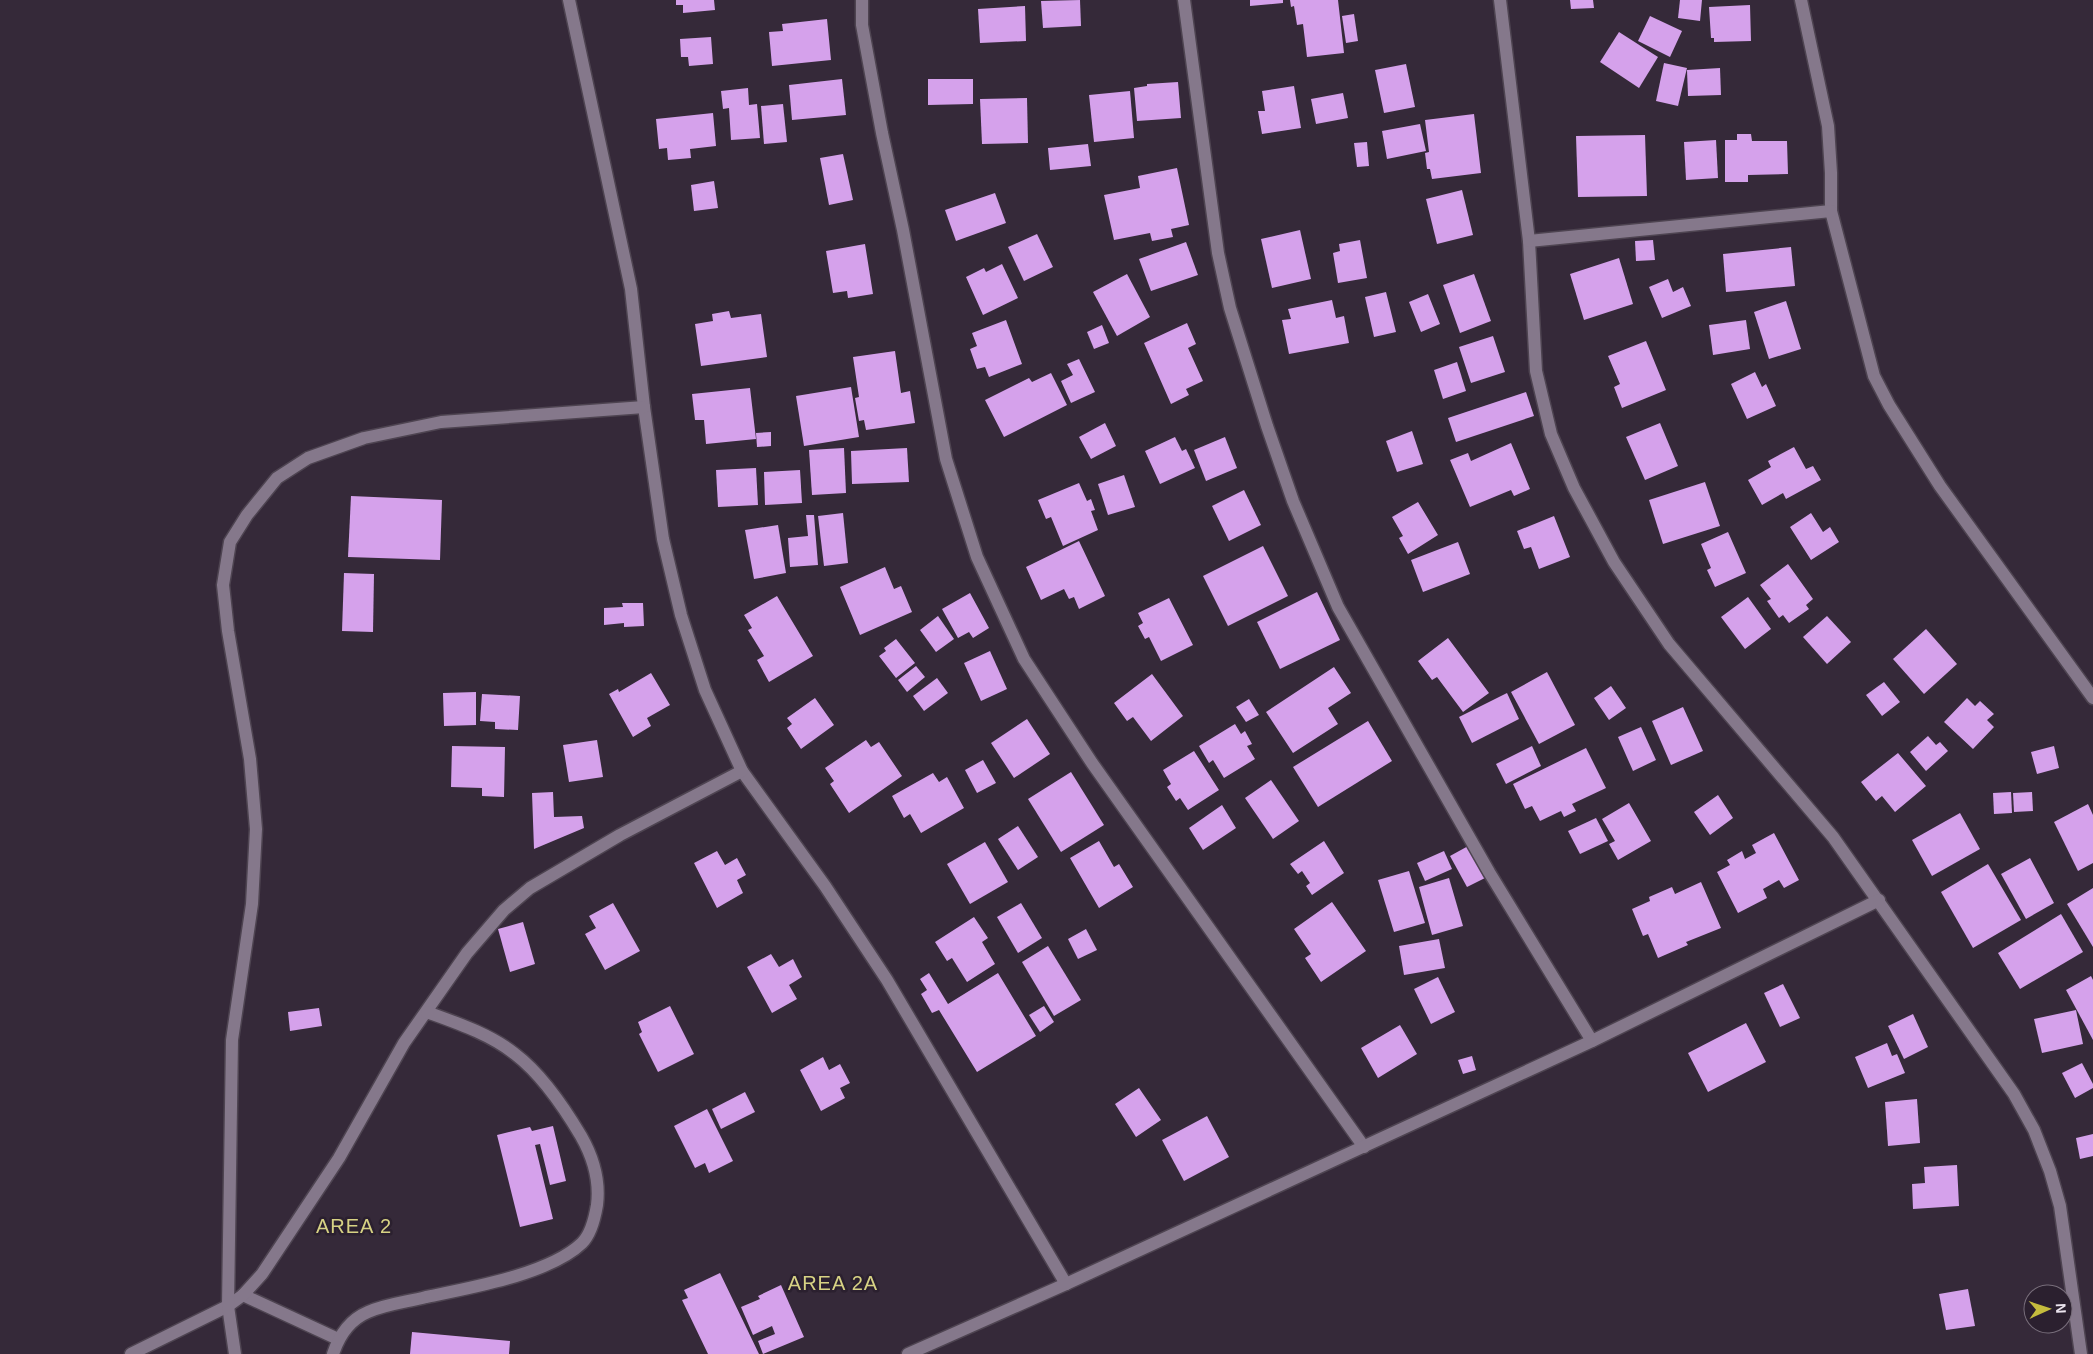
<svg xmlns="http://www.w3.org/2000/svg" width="2093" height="1354" viewBox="0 0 2093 1354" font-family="Arial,sans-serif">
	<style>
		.building { fill: #d5a1eb }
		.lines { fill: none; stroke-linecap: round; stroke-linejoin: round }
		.street-casing { stroke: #4e4451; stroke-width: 15 }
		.street { stroke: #85788b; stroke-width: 12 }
		.labels { text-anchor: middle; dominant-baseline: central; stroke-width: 5; stroke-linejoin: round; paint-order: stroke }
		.quarter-label { font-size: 20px; letter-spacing: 1px; fill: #d7d284; stroke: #2b202f }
	</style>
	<rect width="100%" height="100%" fill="#352939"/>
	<g class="building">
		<path d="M676,0h38l1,10 -32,3v-8h-7z"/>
		<path d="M1080,0l1,26 -38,2 -2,-27z"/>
		<path d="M1250,0h33v3l-33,3z"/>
		<path d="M1290,0h48l6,53 -37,4 -4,-33 -6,1 -3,-19 -3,1z"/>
		<path d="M1570,0h23l1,8 -23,1z"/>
		<path d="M1680,0h22l-2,21 -22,-3z"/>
		<path d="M1750,5l1,36 -37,1v-4h-3l-2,-31z"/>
		<path d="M1025,6l1,35 -46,2 -2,-34z"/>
		<path d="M1354,14l4,27 -12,2 -4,-27z"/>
		<path d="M1650,16l32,15 -12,26 -32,-16z"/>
		<path d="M827,19l4,41 -59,6 -3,-34 14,-1 -1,-7z"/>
		<path d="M1619,32l39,25 -19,31 -39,-26z"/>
		<path d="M711,37l2,27 -24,2 -1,-9h-7l-1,-18z"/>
		<path d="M1664,63l23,5 -9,38 -22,-5z"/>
		<path d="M1406,64l9,43 -31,6 -9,-43z"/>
		<path d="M1720,68l1,27 -33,1 -1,-26z"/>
		<path d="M842,79l4,36 -54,5 -3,-35z"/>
		<path d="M928,79h45v25l-45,1z"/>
		<path d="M1178,82l3,36 -44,3 -3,-33 13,-2v-2z"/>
		<path d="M1294,86l7,42 -39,6 -4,-23h7l-3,-20z"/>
		<path d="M748,88l1,17 8,-1 3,34 -29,2 -2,-32 -6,1 -2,-18z"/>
		<path d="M1130,91l4,47 -40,4 -5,-47z"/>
		<path d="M1343,93l5,25 -32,6 -5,-25z"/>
		<path d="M1027,98l1,45 -46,1 -2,-45z"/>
		<path d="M783,104l4,38 -23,2 -3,-38z"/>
		<path d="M713,113l3,33 -26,3 1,9 -23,2 -1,-12 -8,1 -3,-30z"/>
		<path d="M1474,114l7,59 -49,6 -2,-10h-3l-2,-16 4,-1 -4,-32z"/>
		<path d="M1420,124l6,27 -39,8 -5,-28z"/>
		<path d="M1737,134h14l1,7h35l1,33 -40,1v7h-23v-42h12z"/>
		<path d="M1645,135l2,61 -69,1 -2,-61z"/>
		<path d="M1716,140l2,38 -32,2 -2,-38z"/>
		<path d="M1367,142l2,24 -12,1 -3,-24z"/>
		<path d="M1088,144l3,22 -41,4 -2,-22z"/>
		<path d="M843,154l10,46 -24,5 -9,-47z"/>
		<path d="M1177,168l12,57 -18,4 2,8 -21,4 -2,-8 -36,7 -10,-45 36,-7 -2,-12z"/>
		<path d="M714,181l4,27 -24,3 -3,-26z"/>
		<path d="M1462,190l11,45 -36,9 -11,-45z"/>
		<path d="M995,193l11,30 -50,18 -11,-31z"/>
		<path d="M1300,230l11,49 -39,9 -11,-49z"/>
		<path d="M1037,234l16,33 -29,14 -16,-34z"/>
		<path d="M1360,240l7,38 -29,5 -5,-30 7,-2 -1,-7z"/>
		<path d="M1653,240l2,20 -19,1 -1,-20z"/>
		<path d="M1186,242l12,33 -47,16 -12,-32z"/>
		<path d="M865,244l8,50 -25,4 -1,-7 -14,2 -7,-42z"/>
		<path d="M1791,247l4,39 -69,6 -3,-38z"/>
		<path d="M1619,258l14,46 -49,16 -14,-46z"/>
		<path d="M1002,264l16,34 -35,17 -17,-38 18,-9 2,4z"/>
		<path d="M1127,274l23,43 -33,19 -24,-44z"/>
		<path d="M1474,274l17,47 -31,12 -17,-48z"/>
		<path d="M1668,279l5,13 10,-5 8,19 -29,12 -13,-31z"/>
		<path d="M1386,292l10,40 -22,5 -9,-40z"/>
		<path d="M1428,294l12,30 -19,8 -12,-30z"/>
		<path d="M1332,300l4,18 8,-2 5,27 -60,11 -7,-34 9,-1 -3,-10z"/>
		<path d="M1786,301l15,48 -32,10 -15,-47z"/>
		<path d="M729,311l2,7 30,-4 6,43 -66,9 -6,-42 18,-3 -1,-7z"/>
		<path d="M1006,320l16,44 -33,13 -4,-10 -8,2 -7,-20 7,-3 -5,-13z"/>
		<path d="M1746,320l4,29 -37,6 -4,-30z"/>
		<path d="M1187,323l9,21 -8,4 15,33 -17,8 3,6 -18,9 -27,-61z"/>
		<path d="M1102,325l7,18 -15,6 -7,-17z"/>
		<path d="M1493,336l12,36 -34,11 -12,-36z"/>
		<path d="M1646,341l20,49 -44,18 -8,-21 6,-3 -12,-28z"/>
		<path d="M895,351l6,42 9,-2 5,32 -49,7 -2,-10 -5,1 -4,-23 4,-1 -6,-40z"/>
		<path d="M1079,359l16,33 -24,11 -10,-22 12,-6 -6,-11z"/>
		<path d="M1457,362l9,29 -23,8 -9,-29z"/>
		<path d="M1755,372l7,15 4,-3 10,22 -29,13 -16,-35z"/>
		<path d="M1051,373l16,32 -63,32 -19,-37 44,-22 3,4z"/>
		<path d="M851,387l8,50 -55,9 -8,-50z"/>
		<path d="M750,388l6,51 -50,5 -2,-24h-9l-3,-26z"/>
		<path d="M1526,392l8,24 -78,26 -8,-24z"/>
		<path d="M1105,423l11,23 -25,13 -12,-22z"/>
		<path d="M1660,423l18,43 -33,14 -19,-43z"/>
		<path d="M1412,431l11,33 -26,8 -11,-31z"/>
		<path d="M771,432v14l-14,1 -1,-14z"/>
		<path d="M1175,437l7,14 4,-2 9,19 -35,16 -15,-33z"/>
		<path d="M1225,437l12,31 -31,13 -12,-31z"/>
		<path d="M1511,443l19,46 -16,7 -3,-6 -41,17 -20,-47 18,-7 3,8z"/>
		<path d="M1794,447l12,22 7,-3 8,14 -35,19 -3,-6 -21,12 -14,-25 23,-13 -3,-6z"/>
		<path d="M844,448l2,45 -34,2 -3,-45z"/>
		<path d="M907,448l2,34 -57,2 -1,-33z"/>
		<path d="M756,468l2,37 -40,2 -2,-37z"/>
		<path d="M800,470l2,33 -37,2 -1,-33z"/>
		<path d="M1124,475l11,32 -27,8 -10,-31z"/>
		<path d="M1705,482l15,44 -57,18 -14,-44z"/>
		<path d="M1079,483l8,18 4,-2 4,11 -4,1 7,19 -35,16 -12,-29 -5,2 -8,-19z"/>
		<path d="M1244,490l17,35 -32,16 -17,-35z"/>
		<path d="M351,496l91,4 -2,60 -92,-3z"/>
		<path d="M1418,502l20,33 -30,19 -9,-16 4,-2 -11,-19z"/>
		<path d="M843,513l5,50 -24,3 -6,-50z"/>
		<path d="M1811,513l12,19 7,-5 9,15 -28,18 -21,-33z"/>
		<path d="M806,515h8l4,50 -28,2 -2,-29 20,-2z"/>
		<path d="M1554,516l16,41 -31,12 -8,-22 -7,2 -7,-18z"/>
		<path d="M778,525l8,48 -32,6 -9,-49z"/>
		<path d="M1728,532l18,41 -31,14 -8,-17 4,-2 -10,-24z"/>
		<path d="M1079,541l26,55 -26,13 -5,-12 -5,2 -5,-10 -23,11 -15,-33z"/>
		<path d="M1458,542l12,32 -47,18 -12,-32z"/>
		<path d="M1263,546l25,50 -60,30 -25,-50z"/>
		<path d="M1788,564l25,35 -7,6 3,4 -20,14 -6,-8 -4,3 -12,-17 4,-2 -11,-14z"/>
		<path d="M885,567l9,22 7,-3 11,26 -52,23 -20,-48z"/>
		<path d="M344,573l30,1 -1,58 -31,-1z"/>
		<path d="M1317,592l23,48 -60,29 -23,-47z"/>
		<path d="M970,593l19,35 -16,10 -4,-6 -11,6 -16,-29z"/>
		<path d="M777,596l36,60 -44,26 -12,-22 7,-4 -16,-26 4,-2 -8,-13z"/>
		<path d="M1748,597l23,32 -26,20 -24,-32z"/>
		<path d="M1169,598l24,47 -32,16 -12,-24 -4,2 -7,-13 5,-3 -5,-10z"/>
		<path d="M622,603h21l1,23 -20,1v-4l-20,2v-17l19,-1z"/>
		<path d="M938,616l16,23 -18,13 -16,-22z"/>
		<path d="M1827,616l24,26 -24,22 -24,-27z"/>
		<path d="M1926,629l31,35 -33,30 -31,-35z"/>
		<path d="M1448,638l41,55 -26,19 -26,-35 -5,3 -14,-19z"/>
		<path d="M896,639l19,24 -19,15 -17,-22 7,-5 -2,-3z"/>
		<path d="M990,651l17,38 -26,12 -17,-38z"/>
		<path d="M916,666l9,11 -18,15 -9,-12z"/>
		<path d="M1334,667l17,26 -23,15 10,16 -45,29 -27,-41z"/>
		<path d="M1547,672l28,53 -36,19 -28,-52z"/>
		<path d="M651,673l19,32 -23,13 4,8 -18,11 -24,-43 9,-5 1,3z"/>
		<path d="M1152,674l31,42 -32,25 -18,-24 -6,4 -13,-18z"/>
		<path d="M937,678l11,15 -24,18 -11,-15z"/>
		<path d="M1884,682l16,20 -18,14 -16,-21z"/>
		<path d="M1611,686l15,22 -17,12 -15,-22z"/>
		<path d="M476,692v33l-32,1 -1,-33z"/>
		<path d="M1507,693l12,26 -47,24 -13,-26z"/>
		<path d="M482,694l38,2 -2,34 -23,-1v-7l-15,-1z"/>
		<path d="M815,698l19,27 -33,24 -14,-21 5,-4 -5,-6z"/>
		<path d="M1967,698l8,8 5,-5 14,13 -7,6 7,7 -21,22 -29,-27z"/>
		<path d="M1249,699l10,16 -13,7 -10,-15z"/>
		<path d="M1683,707l20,44 -32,14 -19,-44z"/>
		<path d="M1027,719l23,35 -36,24 -23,-35z"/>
		<path d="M1368,721l24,40 -74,46 -25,-40z"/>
		<path d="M1235,724l6,10 4,-3 7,13 -5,2 8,13 -31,19 -11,-18 -4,3 -10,-17z"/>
		<path d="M1641,727l15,33 -23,11 -15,-34z"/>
		<path d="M1928,736l8,9 4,-3 8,9 -22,20 -16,-19z"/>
		<path d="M597,740l6,37 -34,5 -6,-37z"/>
		<path d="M866,740l5,7 8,-5 23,34 -53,37 -19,-29 4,-3 -9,-13z"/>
		<path d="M452,746l53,1 -1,50 -22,-1v-8l-31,-1z"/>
		<path d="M1532,746l9,20 -35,18 -10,-20z"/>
		<path d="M2054,746l5,22 -22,6 -6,-22z"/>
		<path d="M1586,748l20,40 -34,16 4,7 -12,6 -3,-6 -21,10 -8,-15 -7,3 -12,-25z"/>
		<path d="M1194,751l25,39 -31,20 -8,-12 -4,3 -9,-14 4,-3 -8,-14z"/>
		<path d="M1898,753l28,33 -31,26 -13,-16 -6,5 -15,-19z"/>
		<path d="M983,760l13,23 -19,10 -12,-23z"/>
		<path d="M1071,772l33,53 -43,27 -33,-53z"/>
		<path d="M933,773l6,9 8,-5 17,31 -43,25 -11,-19 -6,4 -12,-22z"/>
		<path d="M1271,780l28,41 -26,18 -28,-41z"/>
		<path d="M553,792l1,25 28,-1 2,12 -50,21 -2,-56z"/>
		<path d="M2011,792l1,21 -18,1 -1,-21z"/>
		<path d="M2032,792l1,19 -19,1 -1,-19z"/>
		<path d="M1718,795l15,23 -23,17 -16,-23z"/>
		<path d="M1629,803l22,38 -33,19 -9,-16 6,-3 -13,-22z"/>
		<path d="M2088,804l5,11v48l-15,8 -24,-49z"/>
		<path d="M1222,805l14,23 -33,22 -14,-22z"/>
		<path d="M1960,813l20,36 -48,27 -20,-36z"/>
		<path d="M1596,818l12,23 -28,13 -12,-23z"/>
		<path d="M1018,826l20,31 -20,13 -20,-31z"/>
		<path d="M1774,833l25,47 -15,8 -5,-8 -16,9 4,9 -29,15 -21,-41 13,-7 -3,-5 15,-9 3,8 11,-6 -4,-8z"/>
		<path d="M1099,841l15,26 5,-3 14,23 -34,21 -29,-50z"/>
		<path d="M1324,841l20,32 -32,22 -6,-9 4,-3 -8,-12 -4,3 -8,-10z"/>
		<path d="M985,842l23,40 -38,22 -23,-40z"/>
		<path d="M1470,845l17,32 -20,10 -17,-31z"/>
		<path d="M717,851l8,14 12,-7 9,17 -9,5 6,13 -26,15 -23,-45z"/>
		<path d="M1444,851l8,18 -27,12 -8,-18z"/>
		<path d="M2030,858l24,45 -28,16 -25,-45z"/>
		<path d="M1988,864l33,56 -48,28 -32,-56z"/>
		<path d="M1409,871l16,52 -31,9 -16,-52z"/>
		<path d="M1449,878l14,48 -31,9 -13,-48z"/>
		<path d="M1701,882l20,46 -35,14 2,3 -30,13 -10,-24 -5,2 -11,-27 18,-8 -1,-4 23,-10 3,7z"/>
		<path d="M2093,888v59l-26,-43z"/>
		<path d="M1332,902l34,49 -45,31 -16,-24 6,-4 -17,-25z"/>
		<path d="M613,903l27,48 -35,19 -20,-36 11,-6 -7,-12z"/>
		<path d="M1021,903l21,35 -24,15 -21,-36z"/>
		<path d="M2061,914l22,38 -63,37 -22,-36z"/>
		<path d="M974,917l14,21 -6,4 13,22 -28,18 -15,-24 -5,3 -12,-19z"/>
		<path d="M523,922l12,42 -25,8 -12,-43z"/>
		<path d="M1086,929l11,21 -19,9 -10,-20z"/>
		<path d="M1439,939l6,29 -41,7 -5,-29z"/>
		<path d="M1048,946l33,54 -27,16 -32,-54z"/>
		<path d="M771,954l8,13 14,-8 9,18 -13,8 8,14 -25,14 -25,-46z"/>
		<path d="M929,973l19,31 50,-31 38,63 -59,36 -38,-62 -7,3 -11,-19 6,-4 -7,-11z"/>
		<path d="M2091,976l2,4v60l-27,-50z"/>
		<path d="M1438,977l17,35 -24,12 -17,-35z"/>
		<path d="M1783,984l17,34 -20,9 -16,-34z"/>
		<path d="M670,1006l24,48 -36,18 -19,-38 3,-2 -4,-10z"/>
		<path d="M1044,1006l10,16 -14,10 -11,-17z"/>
		<path d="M319,1008l3,18 -32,5 -2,-19z"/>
		<path d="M2076,1010l7,34 -41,9 -8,-34z"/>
		<path d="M1913,1014l15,33 -24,12 -16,-33z"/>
		<path d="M1746,1023l20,39 -58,30 -20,-39z"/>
		<path d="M1400,1025l17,29 -39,24 -17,-30z"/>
		<path d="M1887,1043l5,13 5,-2 8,19 -37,15 -13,-31z"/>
		<path d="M1472,1056l4,14 -13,4 -5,-14z"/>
		<path d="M823,1057l6,13 11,-6 10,19 -10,5 5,10 -24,13 -21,-41z"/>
		<path d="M2082,1063l11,21v4l-18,10 -13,-25z"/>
		<path d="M1139,1088l22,32 -25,17 -21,-33z"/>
		<path d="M745,1092l10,20 -34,17 -9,-20z"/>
		<path d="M1917,1099l3,44 -32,3 -3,-44z"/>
		<path d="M707,1109l26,52 -24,12 -4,-10 -10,5 -21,-42z"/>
		<path d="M1207,1116l22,41 -45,24 -22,-41z"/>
		<path d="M553,1126l13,55 -16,4 -10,-41 -5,1 18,74 -33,8 -23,-92 33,-8 2,4z"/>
		<path d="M2093,1134v22l-13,3 -4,-21z"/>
		<path d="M1957,1165l2,41 -46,3 -1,-25 13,-1 -1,-16z"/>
		<path d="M720,1273l39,81h-51l-26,-54 6,-2 -4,-8z"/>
		<path d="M781,1285l23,52 -41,17 -5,-13 17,-7 -3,-8 -19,9 -12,-28 19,-8 -2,-3z"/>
		<path d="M1968,1289l7,37 -29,4 -7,-36z"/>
		<path d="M412,1332l98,9 -1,13h-99z"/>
	</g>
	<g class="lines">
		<defs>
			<g id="street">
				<path d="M569,0l62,289 13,118 19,132 18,76 24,75 37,81 83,115 62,94 179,304"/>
				<path d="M862,0v25l20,108 21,97 43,229 31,98 47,102 68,104 272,384"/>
				<path d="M1184,0l34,253 12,55 37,118 26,75 45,106 151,265 103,169"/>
				<path d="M1500,0l29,241 7,130 15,63 23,54 40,74 55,82 164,193 181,257 20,36 16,41 10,35 21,148"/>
				<path d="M1801,0l27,126 3,47v38l43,165 15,29 51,81 153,212"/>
				<path d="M1529,241l302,-30"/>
				<path d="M243,1295l95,44"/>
				<path d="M131,1354l97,-48 15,-11 19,-21 77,-116 65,-115 63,-90 37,-43 26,-22 90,-53 122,-64"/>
				<path d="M235,1354l-7,-48 4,-266 20,-136 4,-75 -6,-70 -22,-128 -5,-46 7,-43 17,-27 30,-37 31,-20 56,-20 77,-16 203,-15"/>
				<path d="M333,1354c6,-18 16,-34 35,-42 18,-8 39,-10 58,-15 44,-9 124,-23 156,-54 9,-9 13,-26 15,-38 3,-24 -4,-48 -16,-69 -16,-27 -41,-63 -66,-82 -25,-20 -58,-31 -88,-42"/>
				<path d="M908,1354l158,-70 526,-243 287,-141"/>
			</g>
		</defs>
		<use href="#street" class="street-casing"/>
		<use href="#street" class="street"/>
	</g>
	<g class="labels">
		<g class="quarter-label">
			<text x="354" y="1226">AREA 2</text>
			<text x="833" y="1283">AREA 2A</text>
		</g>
	</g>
	<g transform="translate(2048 1309) rotate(87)"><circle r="24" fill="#2b202f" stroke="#786e7b"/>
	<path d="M0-4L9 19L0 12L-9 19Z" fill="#c5bc3d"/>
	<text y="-8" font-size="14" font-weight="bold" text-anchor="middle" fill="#ebe4ee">N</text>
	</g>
</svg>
